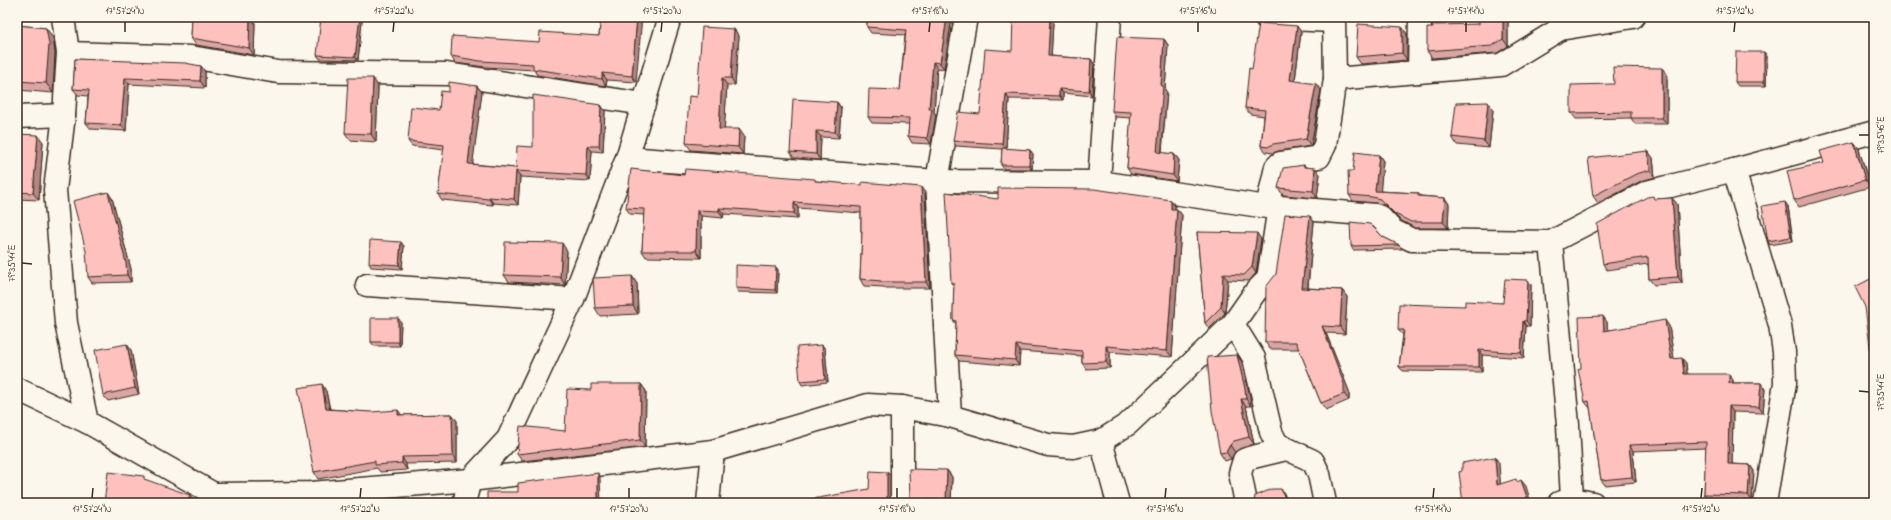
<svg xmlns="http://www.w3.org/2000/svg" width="1891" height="520" viewBox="0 0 1891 520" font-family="'Indie Flower',sans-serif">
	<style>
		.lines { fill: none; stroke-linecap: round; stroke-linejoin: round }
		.street-casing { stroke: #3b2a1e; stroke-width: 25 }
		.street { stroke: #fbf7ec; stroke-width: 22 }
		.wall { fill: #daa6a3; stroke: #3b2a1e }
		.shaded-wall { fill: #b28785; stroke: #3b2a1e }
		.building { fill: #fec1be; stroke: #3b2a1e }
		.ticks { fill: none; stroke: #3b2a1e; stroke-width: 1.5 }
		.neatline { fill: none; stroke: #3b2a1e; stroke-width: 1.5 }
		.ticks-label { font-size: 10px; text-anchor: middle; fill: #3b2a1e }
	</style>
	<rect width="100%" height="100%" fill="#fbf7ec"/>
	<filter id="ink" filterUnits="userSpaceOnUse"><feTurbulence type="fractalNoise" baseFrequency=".025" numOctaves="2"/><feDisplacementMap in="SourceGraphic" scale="8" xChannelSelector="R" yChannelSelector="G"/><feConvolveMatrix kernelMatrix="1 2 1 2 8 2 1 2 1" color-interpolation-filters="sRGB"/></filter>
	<g filter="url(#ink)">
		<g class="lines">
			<defs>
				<g id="street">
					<path d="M63,17l5,36 -4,62 -9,75 11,133 21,99 127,72"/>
					<path d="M1560,17v12l73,-12"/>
					<path d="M1266,18l68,3"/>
					<path d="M68,53l123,4 87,15 169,2 197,30"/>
					<path d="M1419,72l1,-55"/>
					<path d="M1335,79l166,-14 59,-36"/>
					<path d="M17,117l47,-2"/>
					<path d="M627,158l310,23 162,1 168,25 9,-40 4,-4 39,-6 6,-12 10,-66 -1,-62"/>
					<path d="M1099,182l11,-165"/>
					<path d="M1551,242l17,183 4,74"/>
					<path d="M367,285l206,14"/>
					<path d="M1233,324l21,34 17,74 6,12 36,17 6,13 6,29"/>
					<path d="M17,389l70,33"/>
					<path d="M950,416l-13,-235 29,-164"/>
					<path d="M1101,441l17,62"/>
					<path d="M210,503l4,-9 97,-1 159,-13 38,-41 65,-140 54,-141 43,-141"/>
					<path d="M464,503l6,-23 243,-29 155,-46 34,2"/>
					<path d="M708,503l5,-52"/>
					<path d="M902,503v-96l48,9 98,29 25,2 28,-6 27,-17 105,-100 23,-33 12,-12 11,-72 96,8 5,2 12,13 20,10 139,2 96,-50 87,-22"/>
					<path d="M1246,503l-6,-30 4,-13 5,-2 37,-9"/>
					<path d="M1559,503l13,-4 21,4"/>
					<path d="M1765,503l20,-120 -1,-31 -4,-27 -46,-155 140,-38"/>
				</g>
			</defs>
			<use href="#street" class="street-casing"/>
			<use href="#street" class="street"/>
		</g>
		<g class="wall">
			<path d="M192,17h59l4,6 -1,32 -58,-10 -5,-7z"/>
			<path d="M601,17l35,65 -29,-2 -1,6 -69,-11 -3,-5 -49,-3 -30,-4 -4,-7 88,-14 60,-6z"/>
			<path d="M867,17h85l-8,52 -7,-1 -3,44 2,3 -5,29 -19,-1 -4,-7 1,-12 -37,-1 -4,-6 32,-27 5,-55 -34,-2 -4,-6z"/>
			<path d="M1508,17v29l-11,7 -65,5 -5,-7 6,-23 46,-4z"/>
			<path d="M362,21l-4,39 -38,-1 -3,-4z"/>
			<path d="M1053,23l-2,33 40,3 3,5 -2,32 -29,-3v7l-54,-1 -3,50 24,1 3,4 -1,15h-28l-3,-4 1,-16 -46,-3 -3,-5 27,-27 32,-63z"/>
			<path d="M17,25l29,3 7,10 2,15 -2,40 -36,-3z"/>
			<path d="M1402,27l5,7v26l-46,4 -5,-7z"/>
			<path d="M734,29l5,7 -4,49h-8l-3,44 20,7 -1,18 -52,-4 -5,-7 11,-46z"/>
			<path d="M1301,32l-6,49 26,9 -10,56 -33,5 -5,2 -7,-1 -5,-6 3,-30 -14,-2 -5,-6 7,-39z"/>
			<path d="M1164,39l4,6 -3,45 2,2 -5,61 12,1 5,6 -2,21 -46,-7 -4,-6 4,-50 -15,-1 -4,-6z"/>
			<path d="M1764,52l3,4 -1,30h-28l-3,-4z"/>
			<path d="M75,59l126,7 4,6v16l-76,-4 -3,47 -35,-2 -5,-6 2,-27 -10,-1 -5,-6z"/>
			<path d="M1667,74v50h-32l-4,-6 -55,1 -5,-6z"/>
			<path d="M378,86l-2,56 -26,-2 -5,-7z"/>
			<path d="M477,86l5,6 -10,72 44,4 17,-21 68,-42 4,6 -2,41 -11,-1 -2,30 -70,-4 -2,28 -25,-2v2l-51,-5 -4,-6 6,-44 -32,-4 -4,-5 31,-31 10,-18z"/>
			<path d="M837,102l4,6 -2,30 -18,-1 -1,23 -26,-2 -4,-6z"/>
			<path d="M1493,110l-4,38 -32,-3 -5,-8z"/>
			<path d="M17,134l26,8 -4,58 -22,-1z"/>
			<path d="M1854,142l5,7 11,38 -71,20 -5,-7 30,-37z"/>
			<path d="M1648,151l5,7 2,19 -14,4 -43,22 -5,-7z"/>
			<path d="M1379,155l4,6 -3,30 38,2 3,3 24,2 4,6 -1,24h-33l-15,-8 -15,-15 -9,-2 -23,-2 -4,-6 4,-24z"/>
			<path d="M1304,165l2,2 14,7 -3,24 -34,-3 -5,-7z"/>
			<path d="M684,175l132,6 109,12 5,95h-45l-1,-1 -20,-1 -4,-7 2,-46 -1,-2v-18l-63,-5v11l-74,-5 -1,4 -22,-2v42l-55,-1 -4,-6 2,-36 -14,-1 -4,-6z"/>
			<path d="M112,198l19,71v13l-39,1 -4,-6z"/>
			<path d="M1672,198l5,6 5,79 -28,2 -5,-6 -1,-15 -41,6 -4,-6 53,-65z"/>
			<path d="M998,199l173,1 4,6v3h2l5,6 -10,142 -62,-5v16l-24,1 -4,-6v-7l-62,-5 -1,15 -60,-5 -4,-6 1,-31 -3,-4 1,-34 -3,-3z"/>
			<path d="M1788,206l5,35 -23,4 -2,-4z"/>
			<path d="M1310,216l4,6 -6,66 34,2 5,7 -2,37 -19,-1 23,58v9l-23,10 -5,-7 -22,-54h-29l-5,-7 11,-68z"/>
			<path d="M1197,232l64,7 -5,34 -7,8 -21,-1 -3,33 -16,16 -4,-6z"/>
			<path d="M1383,237l16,8 3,4 -49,1 -2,-4z"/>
			<path d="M404,246l-2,23 -31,-2 -2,-4z"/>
			<path d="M567,251l-2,34 -56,-3 -5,-7z"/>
			<path d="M776,267l2,3 -1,23 -39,-1 -2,-4z"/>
			<path d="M632,276l5,8 1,30 -38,2 -5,-8z"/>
			<path d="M1528,280l3,5 -1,41h-4l-2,32 -42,-3v17l-79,-1 -4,-4 4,-33h-1l-4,-4 67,-24 38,-3z"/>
			<path d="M401,322l-1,24h-26l-3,-4z"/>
			<path d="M1607,322v8l62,-4 5,33 12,4 1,11 46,6v3h28l4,6 -2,24 -30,-1 -1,52 18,1 4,6 -2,30 -44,-2 -4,-5 2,-46 -73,3 3,31 -31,3 -4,-5 -11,-73h-1l-4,-5 -4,-34z"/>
			<path d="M822,345l3,4 3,33 -26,3 -2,-4z"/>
			<path d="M131,350l8,44 -31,7 -5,-6z"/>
			<path d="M1237,355l5,7 8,34 1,10h-5l8,38 -15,5 -4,3 -4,7 -6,2 -5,-8z"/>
			<path d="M641,384l5,7 -1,56 -123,14 -5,-7 48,-23 26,-41z"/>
			<path d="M326,391l4,18 71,6 51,-1 5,7v42l-51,1 1,6 -27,2 -3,-4 -59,11 -4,-7z"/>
			<path d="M947,470l5,7 -1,26h-39l-2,-4z"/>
		</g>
		<g class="shaded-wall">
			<path d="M250,17h1l4,6 -1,32 -5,-7z"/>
			<path d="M360,17l2,4 -4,39 -3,-3z"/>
			<path d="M637,17h5l-6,65 -4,-6z"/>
			<path d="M947,17h5l-8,52 -4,-6z"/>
			<path d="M1503,17h5v29l-5,-7z"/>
			<path d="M1050,19l3,4 -2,38 -3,-5z"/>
			<path d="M1297,26l4,6 -7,55 -4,-7z"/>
			<path d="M1402,27l5,7v26l-5,-7z"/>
			<path d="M46,28l7,10 2,15 -2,40 -7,-10z"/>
			<path d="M734,29l5,7 -4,49 -4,-7z"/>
			<path d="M1164,39l4,6 -3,45 2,2 -6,66 -4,-6z"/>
			<path d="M1764,52l3,4 -1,30 -2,-4z"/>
			<path d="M1091,59l3,5 -2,32 -3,-5z"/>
			<path d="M933,62l4,6 -3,44 2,3 -5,29 -4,-6z"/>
			<path d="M201,66l4,6v16l-5,-7z"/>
			<path d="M1662,68l5,6v50l-5,-6z"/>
			<path d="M602,73l5,7 -1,6 -4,-7z"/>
			<path d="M125,78l4,6 -3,47 -5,-6z"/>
			<path d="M373,78l5,8 -2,56 -5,-8z"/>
			<path d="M722,78l5,7 -3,50 -5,-6z"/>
			<path d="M1316,84l5,6 -10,56 -5,-7z"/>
			<path d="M477,86l5,6 -10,77 -4,-5z"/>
			<path d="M1059,89l4,4v7l-4,-4z"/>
			<path d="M1006,94l3,5 -3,50 -4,-5z"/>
			<path d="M837,102l4,6 -2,30 -4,-6z"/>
			<path d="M1488,102l5,8 -4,38 -5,-7z"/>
			<path d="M601,105l4,6 -2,41 -4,-6z"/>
			<path d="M739,129l5,7 -1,18 -5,-7z"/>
			<path d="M816,131l5,6 -1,23 -4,-6z"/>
			<path d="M38,135l5,7 -4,58 -6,-7z"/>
			<path d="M1854,142l5,7 11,38 -5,-7z"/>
			<path d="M588,146l4,5 -2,30 -4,-6z"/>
			<path d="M1030,150l3,4 -1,15 -3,-4z"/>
			<path d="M1648,151l5,7 2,19 -5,-7z"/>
			<path d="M1174,154l5,6 -2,21 -4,-6z"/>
			<path d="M1379,155l4,6 -3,36 -5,-6z"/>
			<path d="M1315,168l5,6 -3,24 -4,-7z"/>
			<path d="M516,171l4,6 -2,28 -4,-6z"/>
			<path d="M921,187l4,6 5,95 -4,-6z"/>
			<path d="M108,192l4,6 19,71v13l-4,-7z"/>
			<path d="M489,197l4,6v2l-4,-6z"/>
			<path d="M1445,198l4,6 -1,24 -5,-6z"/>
			<path d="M1672,198l5,6 5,79 -4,-6z"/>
			<path d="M1171,200l4,6v9l-4,-6z"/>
			<path d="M794,202l4,6v11l-4,-6z"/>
			<path d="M1785,202l3,4 5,35 -2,-4z"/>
			<path d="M719,208l5,6 -1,4 -4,-7z"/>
			<path d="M1177,209l5,6 -10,142 -5,-6z"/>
			<path d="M697,210l4,6v42l-5,-7z"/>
			<path d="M1310,216l4,6 -7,73 -5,-7z"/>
			<path d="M1257,233l4,6 -5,34 -4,-6z"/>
			<path d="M401,242l3,4 -2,23 -3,-4z"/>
			<path d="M562,243l5,8 -2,34 -5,-8z"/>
			<path d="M776,267l2,3 -1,23 -2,-3z"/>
			<path d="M1223,274l5,6 -3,33 -4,-6z"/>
			<path d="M632,276l5,8 1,30 -5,-8z"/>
			<path d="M1528,280l3,5 -1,41 -4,-5z"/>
			<path d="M1342,290l5,7 -2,37 -5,-7z"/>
			<path d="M1603,316l4,6 1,14 -4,-5z"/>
			<path d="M398,318l3,4 -1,24 -2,-4z"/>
			<path d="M1665,320l4,6 6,39 -4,-6z"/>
			<path d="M1523,321l3,5 -2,32 -3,-5z"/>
			<path d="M1322,326l4,7 23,58v9l-5,-6z"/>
			<path d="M127,344l4,6 8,44 -4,-6z"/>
			<path d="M822,345l3,4 3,33 -3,-3z"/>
			<path d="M1016,345l4,6 -1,15 -4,-6z"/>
			<path d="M1106,346l4,6v16l-4,-6z"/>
			<path d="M1479,350l3,5v17l-3,-5z"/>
			<path d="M1237,355l5,7 8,34 1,10 -5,-7z"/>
			<path d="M1682,358l4,5 2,17 -4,-6z"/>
			<path d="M1729,374l4,6v8l-4,-5z"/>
			<path d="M1761,383l4,6 -2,24 -4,-6z"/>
			<path d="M322,384l4,7 5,25 -5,-7z"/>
			<path d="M641,384l5,7 -1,56 -5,-7z"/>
			<path d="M1241,399l5,7 8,38 -5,-7z"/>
			<path d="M1729,406l4,6 -1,58 -4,-6z"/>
			<path d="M398,410l5,7 -5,-2z"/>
			<path d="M452,414l5,7v42l-4,-7z"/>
			<path d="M1230,445l5,7 -4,7 -5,-7z"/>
			<path d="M1629,445l4,6 3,31 -4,-5z"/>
			<path d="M402,457l4,7 1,6 -5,-7z"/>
			<path d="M1495,457l4,6 2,28 -4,-6z"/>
			<path d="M1750,465l4,6 -2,30 -4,-6z"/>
			<path d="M947,470l5,7 -1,26h-3l-2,-3z"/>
			<path d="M887,472l3,3v28h-2l-1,-4z"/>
			<path d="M598,473l2,4 1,26h-3z"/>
			<path d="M1521,480l5,6 5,17h-2z"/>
			<path d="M1281,489l3,4 4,10h-1z"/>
			<path d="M190,495l4,6v2h-7z"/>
		</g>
		<g class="building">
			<path d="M192,17h58l-1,31 -58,-10z"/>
			<path d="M321,17h39l-5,40 -38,-2z"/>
			<path d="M601,17h36l-5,59 -30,-3v6l-69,-10v-5l-53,-3 -29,-5 1,-20 87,6 1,-10 59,4z"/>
			<path d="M867,17h80l-7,46 -7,-1 -4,47h3l-5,29 -19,-2 1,-18 -41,-1 1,-28 31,1 6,-60 -39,-3z"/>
			<path d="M1013,17l37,2 -2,37 43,3 -2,32 -30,-2v7l-53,-2 -4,50 -49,-3 5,-29 22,2 5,-65 27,2z"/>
			<path d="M1479,17h24v22l-11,7 -65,5v-23h6v-3l46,-1z"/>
			<path d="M1259,23l38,3 -7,54 26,4 -10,55 -33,5 -5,3 -7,-1 4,-36 -20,-2 4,-40 3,1z"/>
			<path d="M1358,24l44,3v26l-46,4z"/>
			<path d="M17,25l29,3 3,16 -3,39 -29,-2z"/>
			<path d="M702,27l32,2 -3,49h-9l-3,51h20l-1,18 -52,-4 3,-47 8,1z"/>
			<path d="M1117,37l47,2 -3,47h2l-6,66 17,2 -1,21 -46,-7 4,-56 -19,-1z"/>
			<path d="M1736,52h28v30h-29z"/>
			<path d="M75,59l110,4 16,3 -1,15 -75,-3 -4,47 -35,-2 3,-33 -16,-1z"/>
			<path d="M1613,67l49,1v50h-31v-6l-60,1v-28l43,-1z"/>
			<path d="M348,78h25l-2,56 -26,-1z"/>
			<path d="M449,82l28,4 -9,78 48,4 1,-22 16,1v-52l68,10 -2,41h-11l-2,29 -70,-4 -2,28 -25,-2v2l-51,-5 6,-49 -36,-4 3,-34 28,3 2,-19 8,1z"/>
			<path d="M793,99l44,3 -2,30 -19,-1v23l-26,-2z"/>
			<path d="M1488,102l-4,39 -32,-4 4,-34z"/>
			<path d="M17,134l21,1 -5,58 -16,-1z"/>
			<path d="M1854,142l11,38 -71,20 -7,-29 37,-8 -4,-12z"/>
			<path d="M1002,148l28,2 -1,15h-28z"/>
			<path d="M1648,151l2,19 -14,4 -43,22 -5,-38z"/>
			<path d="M1355,152l24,3 -4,36 43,2v3l27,2 -2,24h-32l-16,-8 -15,-15 -8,-2 -23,-2 -1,-24h5z"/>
			<path d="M1304,165v2l11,1 -2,23 -35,-3 5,-20z"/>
			<path d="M631,169l53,6 1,-6 130,10v2l47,4v-3l59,5 5,95h-45v-1l-21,-2 2,-48h-1v-24l-67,-5v11l-75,-5v3l-22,-1 -1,41h-54l2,-42 -18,-1z"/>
			<path d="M998,188l96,1 77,11v9h6l-10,142 -61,-5v16l-24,1v-12l-66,-6 -1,15 -60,-5 1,-34 -3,-1v-10l1,-27h-3l-5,-91 52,7z"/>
			<path d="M108,192l18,71 1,12 -39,2 -2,-26 -13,-50z"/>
			<path d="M1653,196l1,3 18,-1 6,79 -29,2 -1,-22 -45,7 -6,-40 50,-27z"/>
			<path d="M1785,202l6,35 -23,4 -6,-35z"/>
			<path d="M1285,214l25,2 -8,72 40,2 -2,37 -18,-1 22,58v10l-23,9 -25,-61h-31l1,-55 10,-13z"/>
			<path d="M1350,222l20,2 13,13 16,8 -48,1z"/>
			<path d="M1197,232l60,1 -5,34 -8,8 -21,-1 -2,33 -16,16z"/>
			<path d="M370,240l31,2 -2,23 -30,-2z"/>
			<path d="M505,242l57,1 -2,34 -56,-2z"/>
			<path d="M736,265l40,2 -1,23 -39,-2z"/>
			<path d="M632,276l1,30 -38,2 -2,-30z"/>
			<path d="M1874,277v93h-1l-8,-63 -10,-20z"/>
			<path d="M1505,279l23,1 -2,41h-3l-2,32 -42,-3v17h-80l5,-37h-6l1,-26 66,2v-5l38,2z"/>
			<path d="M1603,316l1,15 61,-11 6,39 11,-1 2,16h45v9h32l-2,24 -30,-1 -1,58 22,1 -2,30 -44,-1 2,-52 -77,3 3,32 -31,3 -12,-79 -4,1 -7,-33 3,-1 -2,-51z"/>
			<rect x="371" y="318" width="27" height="24"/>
			<path d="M127,344l8,44 -32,7 -8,-45z"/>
			<path d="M822,345l3,34 -25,2 -3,-34z"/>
			<path d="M1237,355l8,34 1,10h-5l8,38 -15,4 -4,4 -4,7 -6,1 -8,-42 -5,-54z"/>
			<path d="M322,384l4,25 45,3 27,-2v5l54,-1 1,42 -51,1v6l-27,2v-4l-61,11 -16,-84z"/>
			<path d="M591,384h50l-1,56 -123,14 3,-28 45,5 2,-42 24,1z"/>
			<path d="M1495,457l2,28 19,-6 1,3 4,-2 8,23h-66l-4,-31 3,-1v-8z"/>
			<path d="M909,469l38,1 -1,30 -36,-1z"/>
			<path d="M870,471l17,1v27l1,4h-98l79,-14z"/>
			<path d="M108,472l36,4v3l46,16 -3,8h-83z"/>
			<path d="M598,473v30h-111v-11h31v-9z"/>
			<path d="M1272,489h9l6,14h-33l1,-7z"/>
		</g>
	</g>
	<path class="ticks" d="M125,32v-10M393,32l1,-10M661,32l1,-10M929,32l1,-10M1198,32v-10M1466,32v-10M1734,32l1,-10M1859,135h10M22,263l10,1M1859,391l10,1M92,498l1,-10M360,498l1,-10M629,498v-10M897,498v-10M1165,498l1,-10M1433,498l1,-10M1701,498l1,-10"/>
	<rect width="1891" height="520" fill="none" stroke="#fbf7ec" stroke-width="44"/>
	<rect x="22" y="22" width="1847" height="476" class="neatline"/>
	<g class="ticks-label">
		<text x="125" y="14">17°57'24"N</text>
		<text x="394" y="14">17°57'22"N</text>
		<text x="662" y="14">17°57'20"N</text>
		<text x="930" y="14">17°57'18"N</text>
		<text x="1198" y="14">17°57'16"N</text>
		<text x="1466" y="14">17°57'14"N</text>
		<text x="1735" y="14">17°57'12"N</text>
		<text transform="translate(1880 135) rotate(-90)" y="4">79°35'46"E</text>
		<text transform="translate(11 263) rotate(-90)" y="4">79°35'44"E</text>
		<text transform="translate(1880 392) rotate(-90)" y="4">79°35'44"E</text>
		<text x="92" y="512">17°57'24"N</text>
		<text x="360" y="512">17°57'22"N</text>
		<text x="629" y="512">17°57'20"N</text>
		<text x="897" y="512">17°57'18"N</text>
		<text x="1165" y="512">17°57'16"N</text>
		<text x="1433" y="512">17°57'14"N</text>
		<text x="1701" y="512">17°57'12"N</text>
	</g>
</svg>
